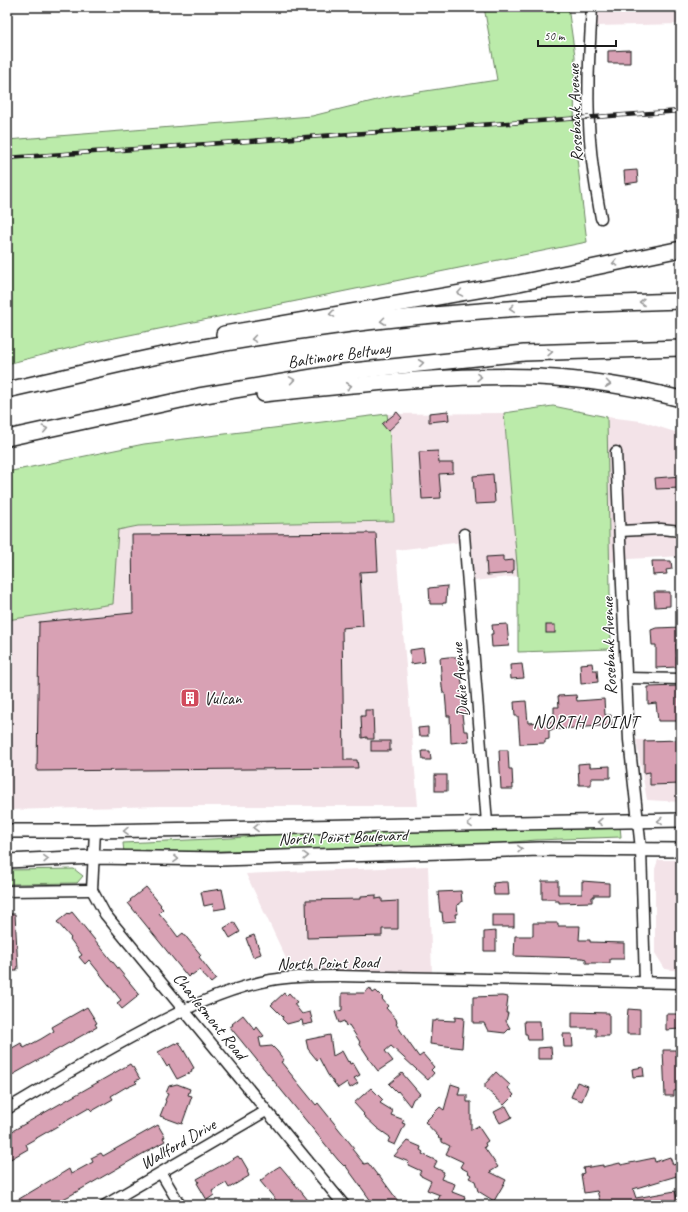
<svg xmlns="http://www.w3.org/2000/svg" width="688" height="1212" viewBox="0 0 688 1212" font-family="Caveat,sans-serif">
	<style>
		.built { fill: #f3e3e8 }
		.green { fill: #bbebaa; stroke: #6c8463 }
		.building { fill: #d8a1b4; stroke: #1c1c1c }
		.lines { fill: none; stroke-linecap: round; stroke-linejoin: round }
		.minor-casing { stroke: #1c1c1c; stroke-width: 13 }
		.major-casing { stroke: #1c1c1c; stroke-width: 16 }
		.highway-casing { stroke: #1c1c1c; stroke-width: 18 }
		.minor { stroke: #fff; stroke-width: 10 }
		.major { stroke: #fff; stroke-width: 13 }
		.highway { stroke: #fff; stroke-width: 15 }
		.rail-casing { stroke: #1c1c1c; stroke-width: 4.5 }
		.rail { stroke: #fff; stroke-width: 3; stroke-dasharray: 9; stroke-linecap: butt }
		.oneway { stroke: #999 }
		.labels { text-anchor: middle; dominant-baseline: central; stroke-width: 3; stroke-linejoin: round; paint-order: stroke }
		.street-label { font-size: 17px; fill: #1c1c1c; stroke: #fff }
		.poi-label { font-size: 17px; fill: #1c1c1c; stroke: #fff; text-anchor: start }
		.neighbourhood-label { font-size: 18px; letter-spacing: 1px; fill: #1c1c1c; stroke: #fff }
	</style>
	<rect width="100%" height="100%" fill="#fff"/>
	<filter id="ink" filterUnits="userSpaceOnUse"><feTurbulence type="fractalNoise" baseFrequency=".025" numOctaves="2"/><feDisplacementMap in="SourceGraphic" scale="8" xChannelSelector="R" yChannelSelector="G"/><feConvolveMatrix kernelMatrix="1 2 1 2 8 2 1 2 1" color-interpolation-filters="sRGB"/></filter>
	<g filter="url(#ink)">
		<g class="built">
			<path d="M598,7h83v17l-85,2z"/>
			<path d="M504,413l14,163 -44,5 -3,-40 -75,9 22,256h-257l-154,4v-190l106,-16 4,-74 21,-4 256,-5 -7,-107z"/>
			<path d="M607,417l34,4 40,13v122l-52,3 -19,3z"/>
			<path d="M636,740h45v62l-34,-2z"/>
			<path d="M658,860h23v111l-16,-2 -10,-16v-84z"/>
			<path d="M428,866l4,107 -141,-4 -45,-95z"/>
		</g>
		<g class="green">
			<path d="M484,7h84l7,49 -1,77 13,109 -497,101 -83,21v-224l305,-24 81,-20 104,-16z"/>
			<path d="M553,406l54,11 4,232 -93,3v-76l-14,-163z"/>
			<path d="M387,414l3,24 4,83 -256,5 -20,4 -5,74 -106,16v-148l137,-28z"/>
			<path d="M620,826l1,11 -85,3 -68,6 -344,7 -1,-10 109,-5 44,-4z"/>
			<path d="M74,869l9,7 -6,7 -70,1v-14z"/>
		</g>
		<g class="building">
			<path d="M630,50v13h-22v-12z"/>
			<path d="M637,170l1,12 -13,2 -1,-13z"/>
			<path d="M448,411l1,9 -20,2v-9z"/>
			<path d="M397,412l5,6 -14,13 -6,-7z"/>
			<path d="M438,451l1,12h14v10l-14,1 2,24 -19,1 -3,-47z"/>
			<path d="M493,474l2,29 -20,1 -2,-28z"/>
			<path d="M681,476v12l-25,1 -1,-11z"/>
			<path d="M376,533l2,38 -18,1 3,54 -21,2 2,132h13l1,8 -321,3 2,-149 94,-9 -1,-78z"/>
			<path d="M503,556v5l11,-1v10l-2,1 1,2 -26,2 -1,-18z"/>
			<path d="M652,561h19l1,8 -6,1 1,4 -14,1z"/>
			<path d="M447,586l-1,17h-3v1h-13l-1,-16z"/>
			<path d="M654,592h16v14l-15,1z"/>
			<path d="M507,624l2,22 -17,1 -1,-13h2l-1,-9z"/>
			<rect x="546" y="625" width="9" height="8"/>
			<path d="M681,627v16l-5,1 1,23 -21,1v-23h-4l-1,-15 5,-2z"/>
			<path d="M423,648l2,14 -14,2 -1,-14z"/>
			<path d="M448,657h12l1,11h-1l6,46h-4l2,17h4l1,10 -18,2 -1,-27h-3l-2,-23h-2l-1,-6 -2,-29z"/>
			<path d="M592,663l1,7h4l1,12 -17,2 -1,-20z"/>
			<path d="M522,664l2,14 -13,1 -1,-14z"/>
			<path d="M678,686l2,35h-22l-2,-18 -8,1v-17z"/>
			<path d="M576,695l1,6 27,-2 1,16h6l1,10 -63,5v9l-4,1v3l-25,1 -2,-28h-3l-1,-14 12,-1 2,22 26,-2v-14h5l-1,-11z"/>
			<path d="M365,710h8l1,29h-7v-2l-5,1 -1,-22h4z"/>
			<path d="M428,727v9h-9l-1,-8z"/>
			<path d="M681,740v44l-31,1v-13l-6,1v-32z"/>
			<rect x="371" y="741" width="19" height="10"/>
			<path d="M499,750h9l1,19h3l1,20h-12z"/>
			<path d="M422,751h8l1,9h-8z"/>
			<path d="M590,763v4l20,-1v12h-19v7h-12l-1,-21z"/>
			<rect x="435" y="775" width="12" height="16"/>
			<path d="M542,881h16v13h24v-13l27,2v12h-15v2h-2v5l-33,1v-2h-4v-2h-13z"/>
			<path d="M502,882h6l1,13h-15l-1,-12z"/>
			<path d="M146,887l15,18 -1,1 3,3 -4,4 13,16 6,8 5,-4 18,22 -2,2 17,22 -5,4 -12,-13 -7,5 -1,-1 -3,3 -60,-74 3,-2 -1,-1z"/>
			<path d="M222,889l4,19 -12,2 -1,-6 -9,2 -3,-14z"/>
			<path d="M461,891l1,11h-2v2l-3,1 1,9h-3l1,7 -13,1 -1,-10h-2l-2,-20z"/>
			<path d="M376,895v4l6,-1v4l16,-1v28h-16v7l-75,2 -1,-38 55,-1v-3z"/>
			<path d="M72,912l67,82 -3,2 1,1 -15,12 -5,-6 4,-3 -32,-40 -4,4 -6,-7 3,-2 -12,-16 1,-1 -14,-16 11,-9 1,1z"/>
			<path d="M7,914h8l3,55h-2l1,2h-10z"/>
			<rect x="492" y="915" width="22" height="12"/>
			<path d="M234,922l6,10 -10,6 -6,-10z"/>
			<path d="M533,923h25v3h22l-1,14h11v2l34,1v16h-14v4h-24v-4l-4,-1 -68,-2 1,-20h18z"/>
			<path d="M496,931v20h-12v-19z"/>
			<path d="M254,935l7,19 -8,3 -7,-19z"/>
			<path d="M370,988l3,5 3,-2 7,7 -1,1 6,7 -2,2 10,11 1,4 -1,1 11,16 2,3 10,14 4,-3 11,13 -3,3 3,3 -6,7 -37,-34 -6,5 8,10 -15,10 -10,-13h1l-10,-15 1,-1 -11,-17 -3,1 -2,-5 -5,2 -4,-11 7,-2v-17h22z"/>
			<path d="M284,993l2,3 3,-3 8,9 -3,2 8,10 8,-2 3,11 -10,2 -1,-5 -15,4 -5,-5 1,-2 -12,-12z"/>
			<path d="M502,996l6,1 -2,16h2l-2,8 4,7 -5,5 -17,-2 -4,-8h-11v-26z"/>
			<path d="M87,1007l10,16 -2,1 2,3 -90,51v-27l14,-8 3,5 17,-9 13,-8 -2,-4z"/>
			<path d="M628,1009l12,1v24h-13v-14z"/>
			<path d="M572,1012l37,1v23h-13v-8h-24z"/>
			<path d="M666,1014h14v15l-14,1z"/>
			<path d="M243,1015l12,15 2,-3 7,9 -5,2 2,9 11,-1 5,5 7,9 -3,2 35,43 2,-2 36,45 -2,1 12,15 4,-1 10,13 1,-1 22,30h-27l-29,-40 -1,1 -6,-6 -108,-133 3,-2 -1,-1z"/>
			<path d="M455,1017l9,1 -2,30 -32,-4 2,-23h4v-1l19,1z"/>
			<path d="M524,1021h16l1,19h-13l-1,-6h-2z"/>
			<path d="M563,1034h9l1,13h-9z"/>
			<path d="M330,1035l3,21 9,-5 6,11 1,-1 1,3 3,-1 7,12 -6,3 4,5 -8,5 -3,-6 -9,6 -10,-13 -9,-17 -2,2 -9,-11 -2,-9z"/>
			<path d="M179,1042l15,26 -3,2 1,2 -15,7 -8,-14 -2,2 -9,-15 17,-9 1,1z"/>
			<path d="M551,1047l1,12h-14v-11z"/>
			<path d="M663,1050h13v5l5,-1v36l-7,1v5h-9z"/>
			<path d="M130,1064l2,3h1l7,12 -5,2 2,2 -11,5v-1l-15,9 2,3 -21,12 -3,-3 -63,36 2,5 -21,12v-27z"/>
			<path d="M643,1067l1,9 -11,1 -1,-8z"/>
			<path d="M496,1072l14,13 -2,3 6,7 -10,10 -19,-17v-4z"/>
			<path d="M402,1073l18,21 -7,5 -3,7 -12,-15 -1,1 -8,-8z"/>
			<path d="M577,1082l11,4 -6,15 -11,-4z"/>
			<path d="M177,1084l13,5 -2,6 4,1 -10,28 -22,-8 6,-15 -1,-1 3,-6 -2,-1 3,-7z"/>
			<path d="M451,1084l9,3 -2,8h9v7h4v28l7,-4 10,15 -3,2 1,3 -2,1 14,20 -8,5 16,8 -12,21 -16,-10 -3,-10 -6,-3 2,-3 -3,-2 1,-1 -9,-5 3,-5 -17,-8 4,-8 -8,-4v-2l-4,-2 1,-1 -14,-15 15,-15 4,3z"/>
			<path d="M371,1088l12,12 -3,3 13,8 -2,4 13,5 -2,3 3,1 -10,21 -7,-3 2,-5 -13,-9 -14,-13 1,-1 -10,-11z"/>
			<path d="M506,1106l6,11 -12,6 -6,-11z"/>
			<path d="M158,1125l7,12 -2,1 2,3 -94,54 -20,10h-42l52,-31 8,-5 2,5 22,-12 -2,-4 10,-5 2,3z"/>
			<path d="M407,1141l14,6 -1,3 3,2 -1,2 15,7 -3,6 10,5 -3,7 14,5 -3,8 13,5 -3,8h-26l4,-10 -13,-5 4,-9 -10,-5v-1l-2,-1 2,-3 -13,-6 1,-3 -15,-6z"/>
			<path d="M238,1156l2,3 1,-1 7,12 -1,1 2,5 -20,12 -3,-5 -14,8 2,4 -7,5 -10,-17 2,-1 -2,-3z"/>
			<path d="M670,1157l3,8 3,-1 4,11 -47,14 3,9 39,-7 4,14h-78l-4,-14 -13,2 -3,-19 3,-1 -1,-5 20,-3v2l17,-4 1,2 4,-1 29,-6 1,4z"/>
			<path d="M280,1166l6,7 26,32h-32l-20,-24 15,-12z"/>
		</g>
		<g class="lines">
			<defs>
				<g id="minor">
					<path d="M592,7c-3,48 -6,96 -1,144 2,23 6,45 10,67"/>
					<path d="M616,452l13,288 12,109 4,133"/>
					<path d="M620,531l41,-2 20,2"/>
					<path d="M464,534l23,289"/>
					<path d="M626,678l55,1"/>
					<path d="M95,831l-3,59 13,24 239,291"/>
					<path d="M7,891l85,-1"/>
					<path d="M7,1109c44,-26 87,-52 132,-76 41,-22 85,-44 132,-53 22,-4 44,-4 66,-4l344,7"/>
					<path d="M161,1173l19,32"/>
					<path d="M105,1205l161,-94"/>
				</g>
				<g id="major">
					<path d="M7,831h88l586,-11"/>
					<path d="M7,861l88,-4 125,2 320,-10 141,1"/>
				</g>
				<g id="highway">
					<path d="M224,334l295,-51 162,-34"/>
					<path d="M7,390c41,-9 82,-19 123,-28 66,-15 133,-26 199,-35 117,-16 234,-23 352,-26"/>
					<path d="M264,394c90,-9 182,-20 274,-17 48,2 96,10 143,22"/>
					<path d="M7,438l192,-42 144,-24 181,-19 157,-5"/>
				</g>
			</defs>
			<use href="#minor" class="minor-casing"/>
			<use href="#major" class="major-casing"/>
			<use href="#highway" class="highway-casing"/>
			<use href="#minor" class="minor"/>
			<use href="#major" class="major"/>
			<use href="#highway" class="highway"/>
			<defs>
				<path id="rail" d="M7,158l674,-47"/>
			</defs>
			<use href="#rail" class="rail-casing"/>
			<use href="#rail" class="rail"/>
		</g>
		<defs><path id="oneway-chevron" d="M-2-3.5L2.5 0L-2 3.5" fill="none" stroke-width="1.6" stroke-linecap="round" stroke-linejoin="round"/></defs>
		<g class="oneway">
			<use href="#oneway-chevron" transform="translate(615 263) rotate(168)"/>
			<use href="#oneway-chevron" transform="translate(460 293) rotate(170)"/>
			<use href="#oneway-chevron" transform="translate(642 302) rotate(179)"/>
			<use href="#oneway-chevron" transform="translate(512 308) rotate(175)"/>
			<use href="#oneway-chevron" transform="translate(332 314) rotate(171)"/>
			<use href="#oneway-chevron" transform="translate(383 321) rotate(173)"/>
			<use href="#oneway-chevron" transform="translate(254 339) rotate(171)"/>
			<use href="#oneway-chevron" transform="translate(550 352) rotate(-2)"/>
			<use href="#oneway-chevron" transform="translate(421 363) rotate(-7)"/>
			<use href="#oneway-chevron" transform="translate(479 377) rotate(-1)"/>
			<use href="#oneway-chevron" transform="translate(292 380) rotate(-9)"/>
			<use href="#oneway-chevron" transform="translate(608 384) rotate(8)"/>
			<use href="#oneway-chevron" transform="translate(349 386) rotate(-6)"/>
			<use href="#oneway-chevron" transform="translate(45 429) rotate(-13)"/>
			<use href="#oneway-chevron" transform="translate(660 821) rotate(178)"/>
			<use href="#oneway-chevron" transform="translate(600 822) rotate(179)"/>
			<use href="#oneway-chevron" transform="translate(470 824) rotate(179)"/>
			<use href="#oneway-chevron" transform="translate(256 828) rotate(179)"/>
			<use href="#oneway-chevron" transform="translate(126 831) rotate(179)"/>
			<use href="#oneway-chevron" transform="translate(520 849) rotate(-2)"/>
			<use href="#oneway-chevron" transform="translate(306 856) rotate(-2)"/>
			<use href="#oneway-chevron" transform="translate(46 859) rotate(-2)"/>
			<use href="#oneway-chevron" transform="translate(176 859) rotate(1)"/>
		</g>
	</g>
	<defs>
		<symbol id="building-square" viewBox="-11 -11 22 22"><rect x="-9" y="-9" width="18" height="18" rx="4" fill="#d1495b" stroke="#fff"/><path d="M-4-6H4V6H1V3H-1V6H-4ZM-2.5-4.3h1.7v1.8h-1.7ZM.8-4.3h1.7v1.8H.8ZM-2.5-1h1.7V.8h-1.7ZM.8-1h1.7V.8H.8Z" fill="#fff"/></symbol>
	</defs>
	<g fill-rule="evenodd">
		<use href="#building-square" x="179" y="687" width="22" height="22"/>
	</g>
	<g class="labels">
		<g class="street-label">
			<text transform="translate(575 113) rotate(-92)">Rosebank Avenue</text>
			<text transform="translate(339 355) rotate(-8)">Baltimore Beltway</text>
			<text transform="translate(609 646) rotate(-92)">Rosebank Avenue</text>
			<text transform="translate(460 680) rotate(-95)">Dukie Avenue</text>
			<text transform="translate(343 837) rotate(-2)">North Point Boulevard</text>
			<text transform="translate(328 963) rotate(-1)">North Point Road</text>
			<text transform="translate(210 1016) rotate(51)">Charlesmont Road</text>
			<text transform="translate(178 1144) rotate(-30)">Wallford Drive</text>
		</g>
		<g class="poi-label">
			<text x="204" y="698">Vulcan</text>
		</g>
		<g class="neighbourhood-label">
			<text x="586" y="722">NORTH POINT</text>
		</g>
	</g>
	<rect width="688" height="1212" fill="none" stroke="#fff" stroke-width="24"/>
	<rect x="12" y="12" width="664" height="1188" fill="none" stroke="#1c1c1c" stroke-width="1.5" filter="url(#ink)"/>
	<path d="M538 40v6h78v-6" fill="none" stroke="#1c1c1c" stroke-width="2"/>
	<text x="544" y="40" font-size="12" fill="#1c1c1c" stroke="#ffffff" stroke-width="3" paint-order="stroke">50 m</text>
</svg>
